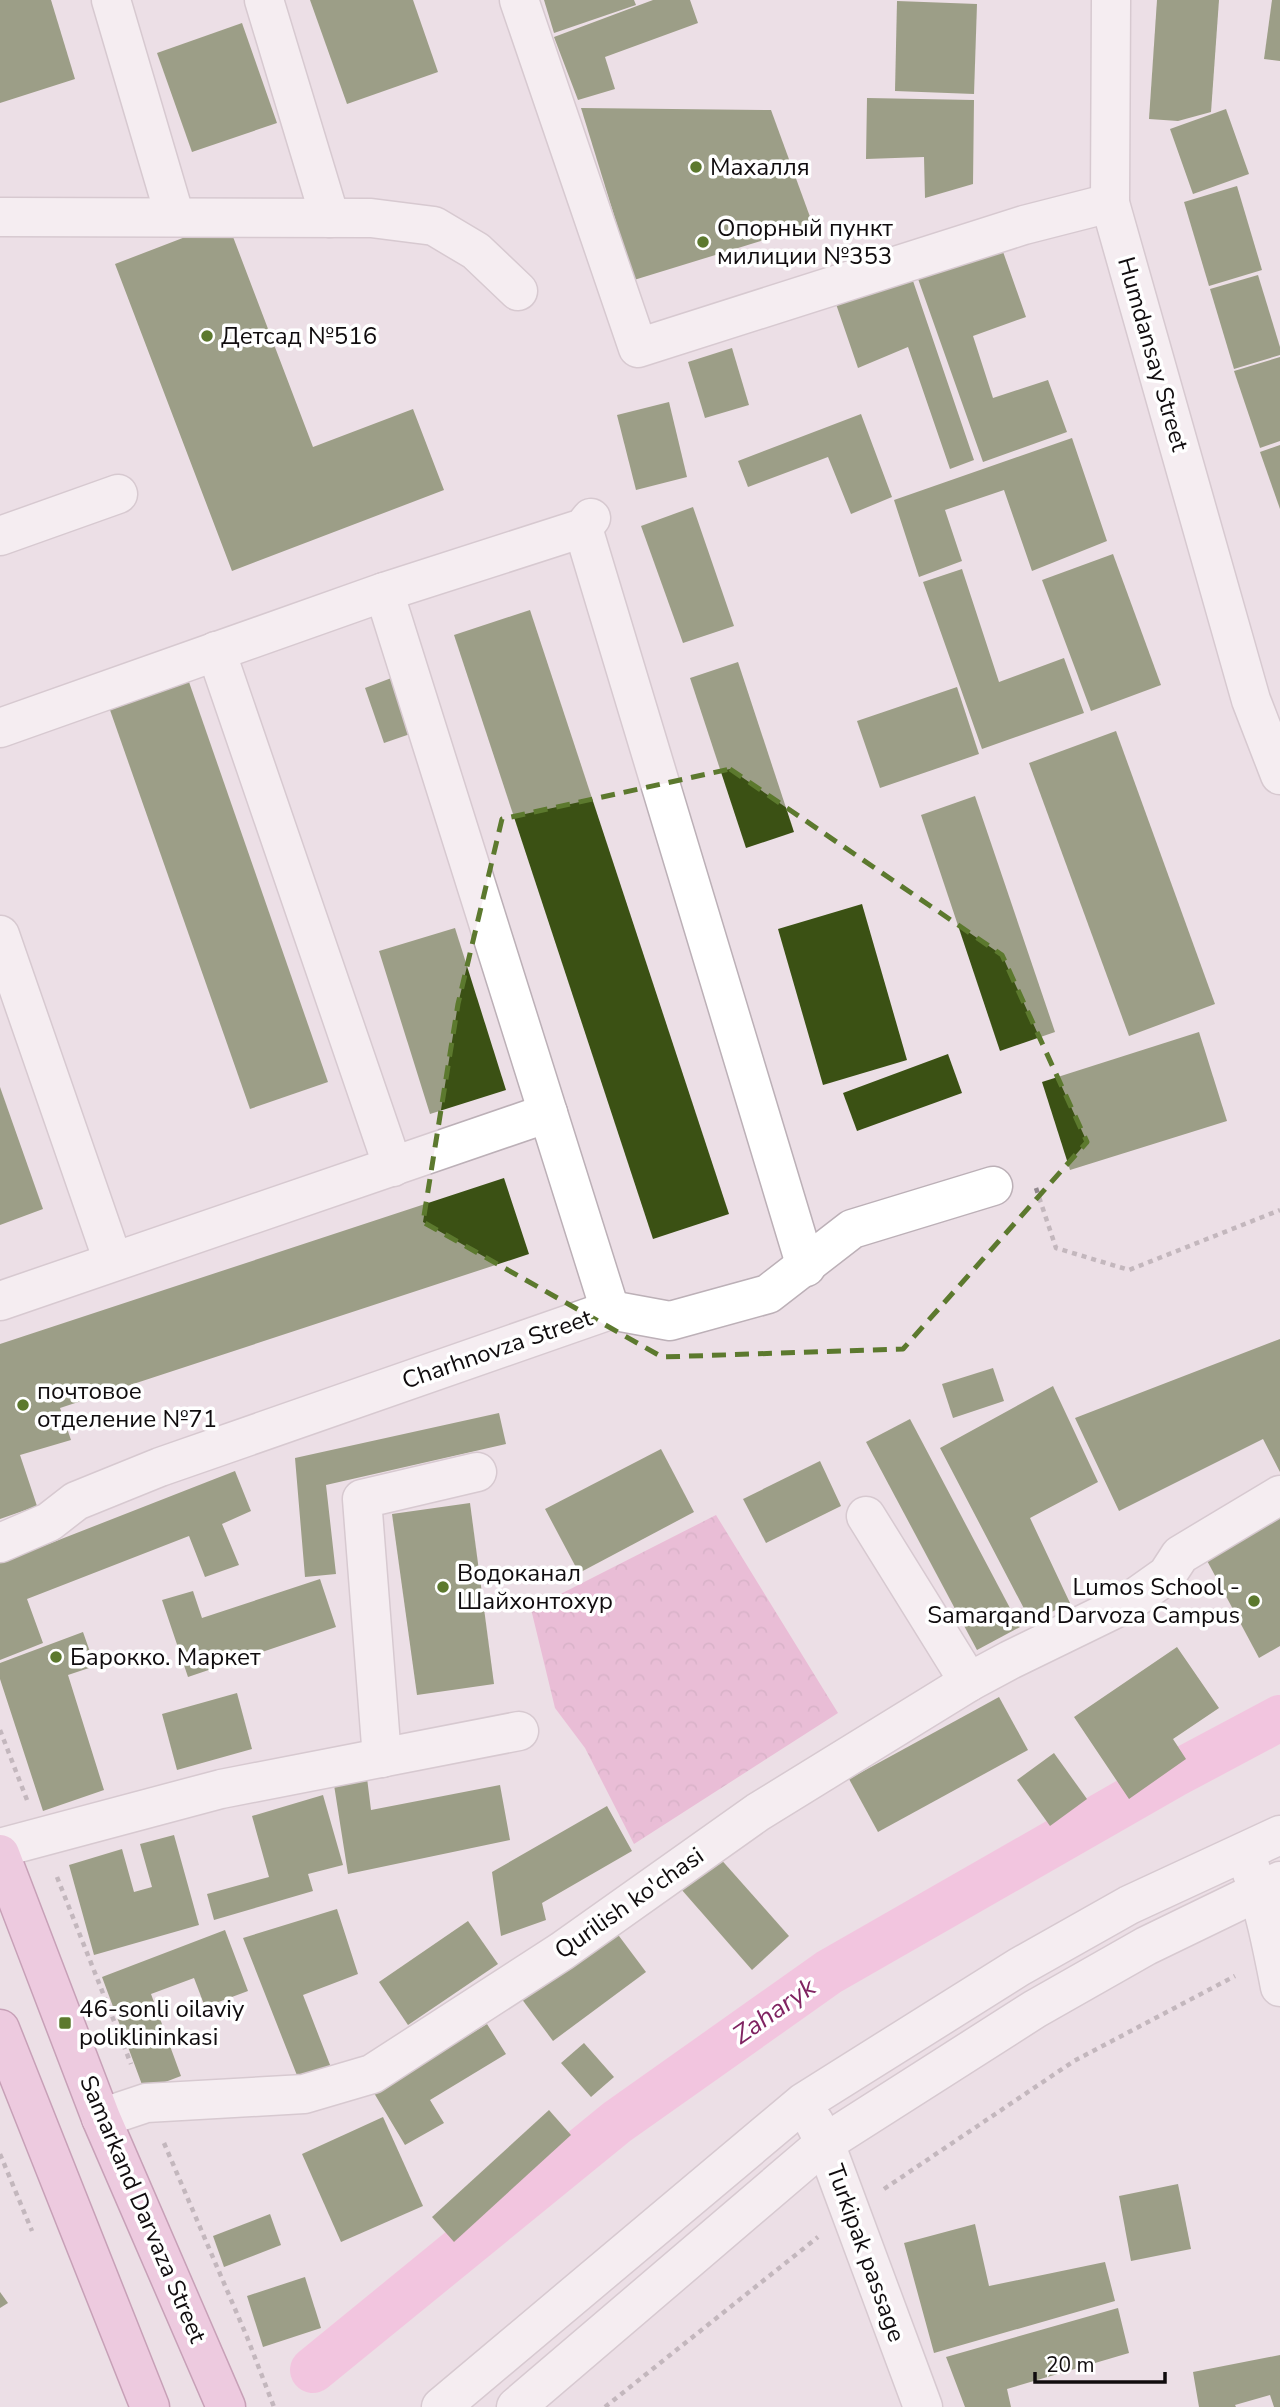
<svg xmlns="http://www.w3.org/2000/svg" width="1280" height="2407" viewBox="0 0 1280 2407" font-family="'Nunito Sans',sans-serif">
	<style>
		.forest { fill: url(#forest-crowns) }
		.lines { fill: none; stroke-linecap: round; stroke-linejoin: round }
		.canal { stroke: #f9a7d7; stroke-width: 46 }
		.building { fill: #3b5114 }
		.minor-casing { stroke: #bcb0b7; stroke-width: 41 }
		.major-casing { stroke: #99567f; stroke-width: 41 }
		.path { stroke: #91888d; stroke-width: 4.5; stroke-dasharray: 5 5; stroke-linecap: butt }
		.minor { stroke: #fff; stroke-width: 38 }
		.major { stroke: #eeb2d7; stroke-width: 38 }
		.marked { fill: none; stroke: #5c792e; stroke-width: 5; stroke-dasharray: 14 9; stroke-linejoin: round }
		.poi-dot { fill: #5c792e; stroke: #fff; stroke-width: 2.5 }
		.labels { text-anchor: middle; dominant-baseline: central; stroke-width: 7; stroke-linejoin: round; paint-order: stroke }
		.poi-label { font-size: 24px; fill: #100c0e; stroke: #fff; text-anchor: start }
		.street-label { font-size: 24px; fill: #100c0e; stroke: #fff }
		.water-label { font-size: 26px; font-style: italic; fill: #802462; stroke: #fff }
	</style>
	<defs>
		<pattern id="forest-crowns" width="20" height="18" patternUnits="userSpaceOnUse" patternTransform="scale(1.75)"><rect width="20" height="18" fill="#e595c4"/><path d="M2 6a3 3 0 1 1 6 0M12 15a3 3 0 1 1 6 0" fill="none" stroke="#c37fa7"/></pattern>
	</defs>
	<rect width="100%" height="100%" fill="#ecdfe6"/>
	<path class="forest" d="M716,1515l122,198 -204,131 -49,-96 -30,-40 -24,-99z"/>
	<g class="lines">
		<path class="canal" d="M313,2370l304,-248 212,-150 344,-197 107,-57"/>
	</g>
	<g class="building">
		<path d="M0,0h51l24,79 -75,24z"/>
		<path d="M310,0h103l25,72 -91,32z"/>
		<path d="M544,0h90l2,5 -82,28z"/>
		<path d="M653,0h37l8,23 -93,34 10,32 -37,11 -24,-63z"/>
		<path d="M1157,0h62l-8,112 -33,9 -29,-2z"/>
		<path d="M1272,0h8v61l-16,-2z"/>
		<path d="M897,1l80,3 -3,90 -79,-3z"/>
		<path d="M242,23l35,100 -85,29 -35,-99z"/>
		<path d="M867,98l107,2 -1,84 -48,14 -1,-41 -58,2z"/>
		<path d="M581,108l190,2 42,115 -179,55z"/>
		<path d="M1226,109l23,65 -56,20 -23,-65z"/>
		<path d="M1237,186l25,84 -53,16 -25,-84z"/>
		<path d="M227,221l86,226 100,-38 31,81 -212,81 -117,-307z"/>
		<path d="M1001,246l25,71 -53,19 20,62 55,-18 19,52 -84,30 -66,-186z"/>
		<path d="M1258,275l22,72v8l-46,14 -24,-80z"/>
		<path d="M912,278l62,182 -24,9 -42,-122 -50,21 -22,-64z"/>
		<path d="M732,348l17,57 -44,13 -17,-56z"/>
		<path d="M1280,357v84l-20,7 -26,-77z"/>
		<path d="M669,402l18,75 -51,13 -19,-75z"/>
		<path d="M861,414l31,83 -41,17 -23,-57 -80,30 -10,-26z"/>
		<path d="M1072,438l35,103 -75,30 -28,-81 -59,20 17,51 -43,16 -25,-77z"/>
		<path d="M1280,445v64l-20,-57z"/>
		<path d="M693,507l41,119 -51,17 -42,-117z"/>
		<path d="M1113,554l48,131 -70,26 -49,-131z"/>
		<path d="M962,569l37,113 65,-24 20,55 -102,36 -59,-167z"/>
		<path d="M530,610l199,604 -76,25 -199,-604z"/>
		<path d="M738,662l56,170 -48,16 -56,-170z"/>
		<path d="M394,677l19,56 -29,10 -19,-55z"/>
		<path d="M189,682l139,400 -78,27 -140,-399z"/>
		<path d="M957,687l22,67 -99,34 -23,-67z"/>
		<path d="M1116,731l99,273 -86,32 -100,-273z"/>
		<path d="M975,796l80,236 -55,19 -79,-236z"/>
		<path d="M862,904l45,156 -84,25 -45,-156z"/>
		<path d="M455,928l51,162 -76,24 -51,-163z"/>
		<path d="M1199,1032l28,89 -157,49 -28,-88z"/>
		<path d="M948,1054l14,39 -105,38 -14,-38z"/>
		<path d="M0,1087l43,122 -43,16z"/>
		<path d="M504,1178l25,76 -469,154 11,32 -51,15 17,51 -37,13v-175z"/>
		<path d="M1280,1339v133l-17,-33 -144,72 -44,-93z"/>
		<path d="M993,1368l11,33 -51,17 -11,-34z"/>
		<path d="M1053,1386l45,96 -68,36 40,85 -39,19 -91,-174z"/>
		<path d="M499,1413l7,31 -180,41 10,89 -31,3 -10,-119z"/>
		<path d="M910,1419l110,208 -43,23 -111,-208z"/>
		<path d="M661,1449l33,63 -115,61 -34,-64z"/>
		<path d="M820,1461l21,45 -75,37 -23,-44z"/>
		<path d="M235,1471l16,40 -29,13 17,41 -34,12 -16,-41 -162,63 16,44 -43,17v-97z"/>
		<path d="M470,1503l24,181 -77,11 -25,-181z"/>
		<path d="M1280,1514v132l-21,12 -55,-103z"/>
		<path d="M320,1579l16,48 -148,50 -26,-77 31,-9 9,27z"/>
		<path d="M83,1632l12,34 -27,9 36,115 -61,21 -43,-132v-16z"/>
		<path d="M1177,1647l42,61 -46,31 13,20 -57,40 -55,-82z"/>
		<path d="M237,1693l15,56 -75,21 -15,-56z"/>
		<path d="M999,1697l29,53 -150,82 -29,-53z"/>
		<path d="M1054,1753l33,46 -37,27 -33,-46z"/>
		<path d="M367,1778l4,32 129,-25 10,55 -162,34 -14,-89z"/>
		<path d="M323,1795l20,70 -35,9 5,17 -99,29 -7,-26 62,-17 -17,-61z"/>
		<path d="M607,1806l25,45 -90,52 4,17 -45,16 -9,-64z"/>
		<path d="M174,1835l25,90 -105,30 -25,-90 53,-16 12,43 18,-5 -12,-43z"/>
		<path d="M718,1856l71,80 -37,34 -71,-81z"/>
		<path d="M337,1909l21,65 -55,21 29,75 -32,13 -57,-145z"/>
		<path d="M468,1921l30,43 -90,61 -29,-43z"/>
		<path d="M613,1928l33,44 -93,69 -32,-43z"/>
		<path d="M225,1930l23,61 -43,16 -11,-29 -43,16 30,82 -37,14 -42,-113z"/>
		<path d="M487,2024l19,30 -76,46 14,23 -39,22 -31,-52z"/>
		<path d="M584,2043l30,34 -23,20 -30,-34z"/>
		<path d="M549,2110l22,25 -117,107 -22,-25z"/>
		<path d="M383,2117l40,89 -82,36 -39,-88z"/>
		<path d="M1178,2184l13,65 -60,12 -12,-65z"/>
		<path d="M270,2214l11,31 -57,22 -11,-31z"/>
		<path d="M975,2224l14,62 116,-24 10,39 -181,52 -30,-110z"/>
		<path d="M305,2277l16,51 -58,19 -16,-51z"/>
		<path d="M0,2292l8,11 -8,5z"/>
		<path d="M1118,2308l11,45 -122,36 4,18h-46l-19,-50z"/>
		<path d="M1280,2355v52h-6l-4,-12 -35,10 1,2h-37l-6,-35z"/>
	</g>
	<g class="lines">
		<defs>
			<g id="minor">
				<path d="M111,0l64,217"/>
				<path d="M264,0l66,218"/>
				<path d="M519,0l119,348 386,-123 86,-22"/>
				<path d="M1111,0l-1,203 141,497 29,75"/>
				<path d="M0,217l371,1 63,8 42,25 42,40"/>
				<path d="M583,528l223,739"/>
				<path d="M0,536l118,-42"/>
				<path d="M384,592l226,718"/>
				<path d="M216,651l177,516"/>
				<path d="M0,728l384,-136 199,-64 8,-10"/>
				<path d="M0,935l113,326"/>
				<path d="M0,1301l548,-188"/>
				<path d="M866,1516l103,166"/>
				<path d="M0,1543l49,-21 27,-21 84,-34 450,-157 60,11 98,-27 84,-65 141,-43"/>
				<path d="M382,1758l-20,-259 115,-27"/>
				<path d="M0,1848l221,-59 298,-58"/>
				<path d="M1250,1867c14,39 22,79 30,120"/>
				<path d="M101,2118l45,-15 158,-9 68,-20 190,-123 196,-139 211,-130 41,-22 119,-58 38,-27 13,-20 100,-60"/>
				<path d="M814,2122l11,21 98,264"/>
				<path d="M441,2407l363,-305 215,-135 110,-62 151,-70"/>
				<path d="M516,2407l309,-264 210,-134 111,-63 134,-65"/>
			</g>
			<g id="major">
				<path d="M0,1854l101,264 125,289"/>
				<path d="M0,2029l150,378"/>
			</g>
		</defs>
		<use href="#minor" class="minor-casing"/>
		<use href="#major" class="major-casing"/>
		<g class="path">
			<path d="M1036,1188l20,60 73,22 151,-60"/>
			<path d="M0,1730l27,70"/>
			<path d="M57,1877l74,187"/>
			<path d="M164,2143l83,194 27,70"/>
			<path d="M0,2154l32,77"/>
			<path d="M884,2189l190,-128 161,-85"/>
			<path d="M605,2407l213,-170"/>
		</g>
		<use href="#minor" class="minor"/>
		<use href="#major" class="major"/>
	</g>
	<path d="M0 0H1280V2407H0ZM730,769l272,186 85,187 -184,207 -241,8 -239,-135 35,-218 44,-185z" fill="#ecdfe6" fill-opacity=".55" fill-rule="evenodd"/>
	<path class="marked" d="M730,769l272,186 85,187 -184,207 -241,8 -239,-135 35,-218 44,-185z"/>
	<g class="poi-dot">
		<circle cx="696" cy="167" r="7"/>
		<circle cx="703" cy="242" r="7"/>
		<circle cx="207" cy="336" r="7"/>
		<circle cx="23" cy="1405" r="7"/>
		<circle cx="443" cy="1587" r="7"/>
		<circle cx="1254" cy="1601" r="7"/>
		<circle cx="56" cy="1657" r="7"/>
		<rect x="58" y="2016" width="14" height="14" rx="3.5"/>
	</g>
	<g class="labels">
		<g class="poi-label">
			<text x="710" y="167">Махалля</text>
			<text x="717" y="228">Опорный пункт<tspan x="717" dy="28">милиции №353</tspan></text>
			<text x="221" y="336">Детсад №516</text>
			<text x="37" y="1391">почтовое<tspan x="37" dy="28">отделение №71</tspan></text>
			<text x="457" y="1573">Водоканал<tspan x="457" dy="28">Шайхонтохур</tspan></text>
			<text x="1240" y="1587" text-anchor="end">Lumos School -<tspan x="1240" dy="28">Samarqand Darvoza Campus</tspan></text>
			<text x="70" y="1657">Барокко. Маркет</text>
			<text x="79" y="2009">46-sonli oilaviy<tspan x="79" dy="28">poliklininkasi</tspan></text>
		</g>
		<g class="street-label">
			<text transform="translate(1153 354) rotate(74)">Humdansay Street</text>
			<text transform="translate(497 1349) rotate(-19)">Charhnovza Street</text>
			<text transform="translate(629 1903) rotate(-35)">Qurilish ko'chasi</text>
			<text transform="translate(143 2209) rotate(67)">Samarkand Darvaza Street</text>
			<text transform="translate(866 2253) rotate(70)">Turkipak passage</text>
		</g>
		<g class="water-label">
			<text transform="translate(774 2011) rotate(-35)">Zaharyk</text>
		</g>
	</g>
	<path d="M1035 2372v10h130v-10" fill="none" stroke="#100c0e" stroke-width="3.5"/>
	<text x="1046" y="2372" font-size="21" fill="#100c0e" stroke="#ffffff" stroke-width="5" paint-order="stroke">20 m</text>
</svg>
